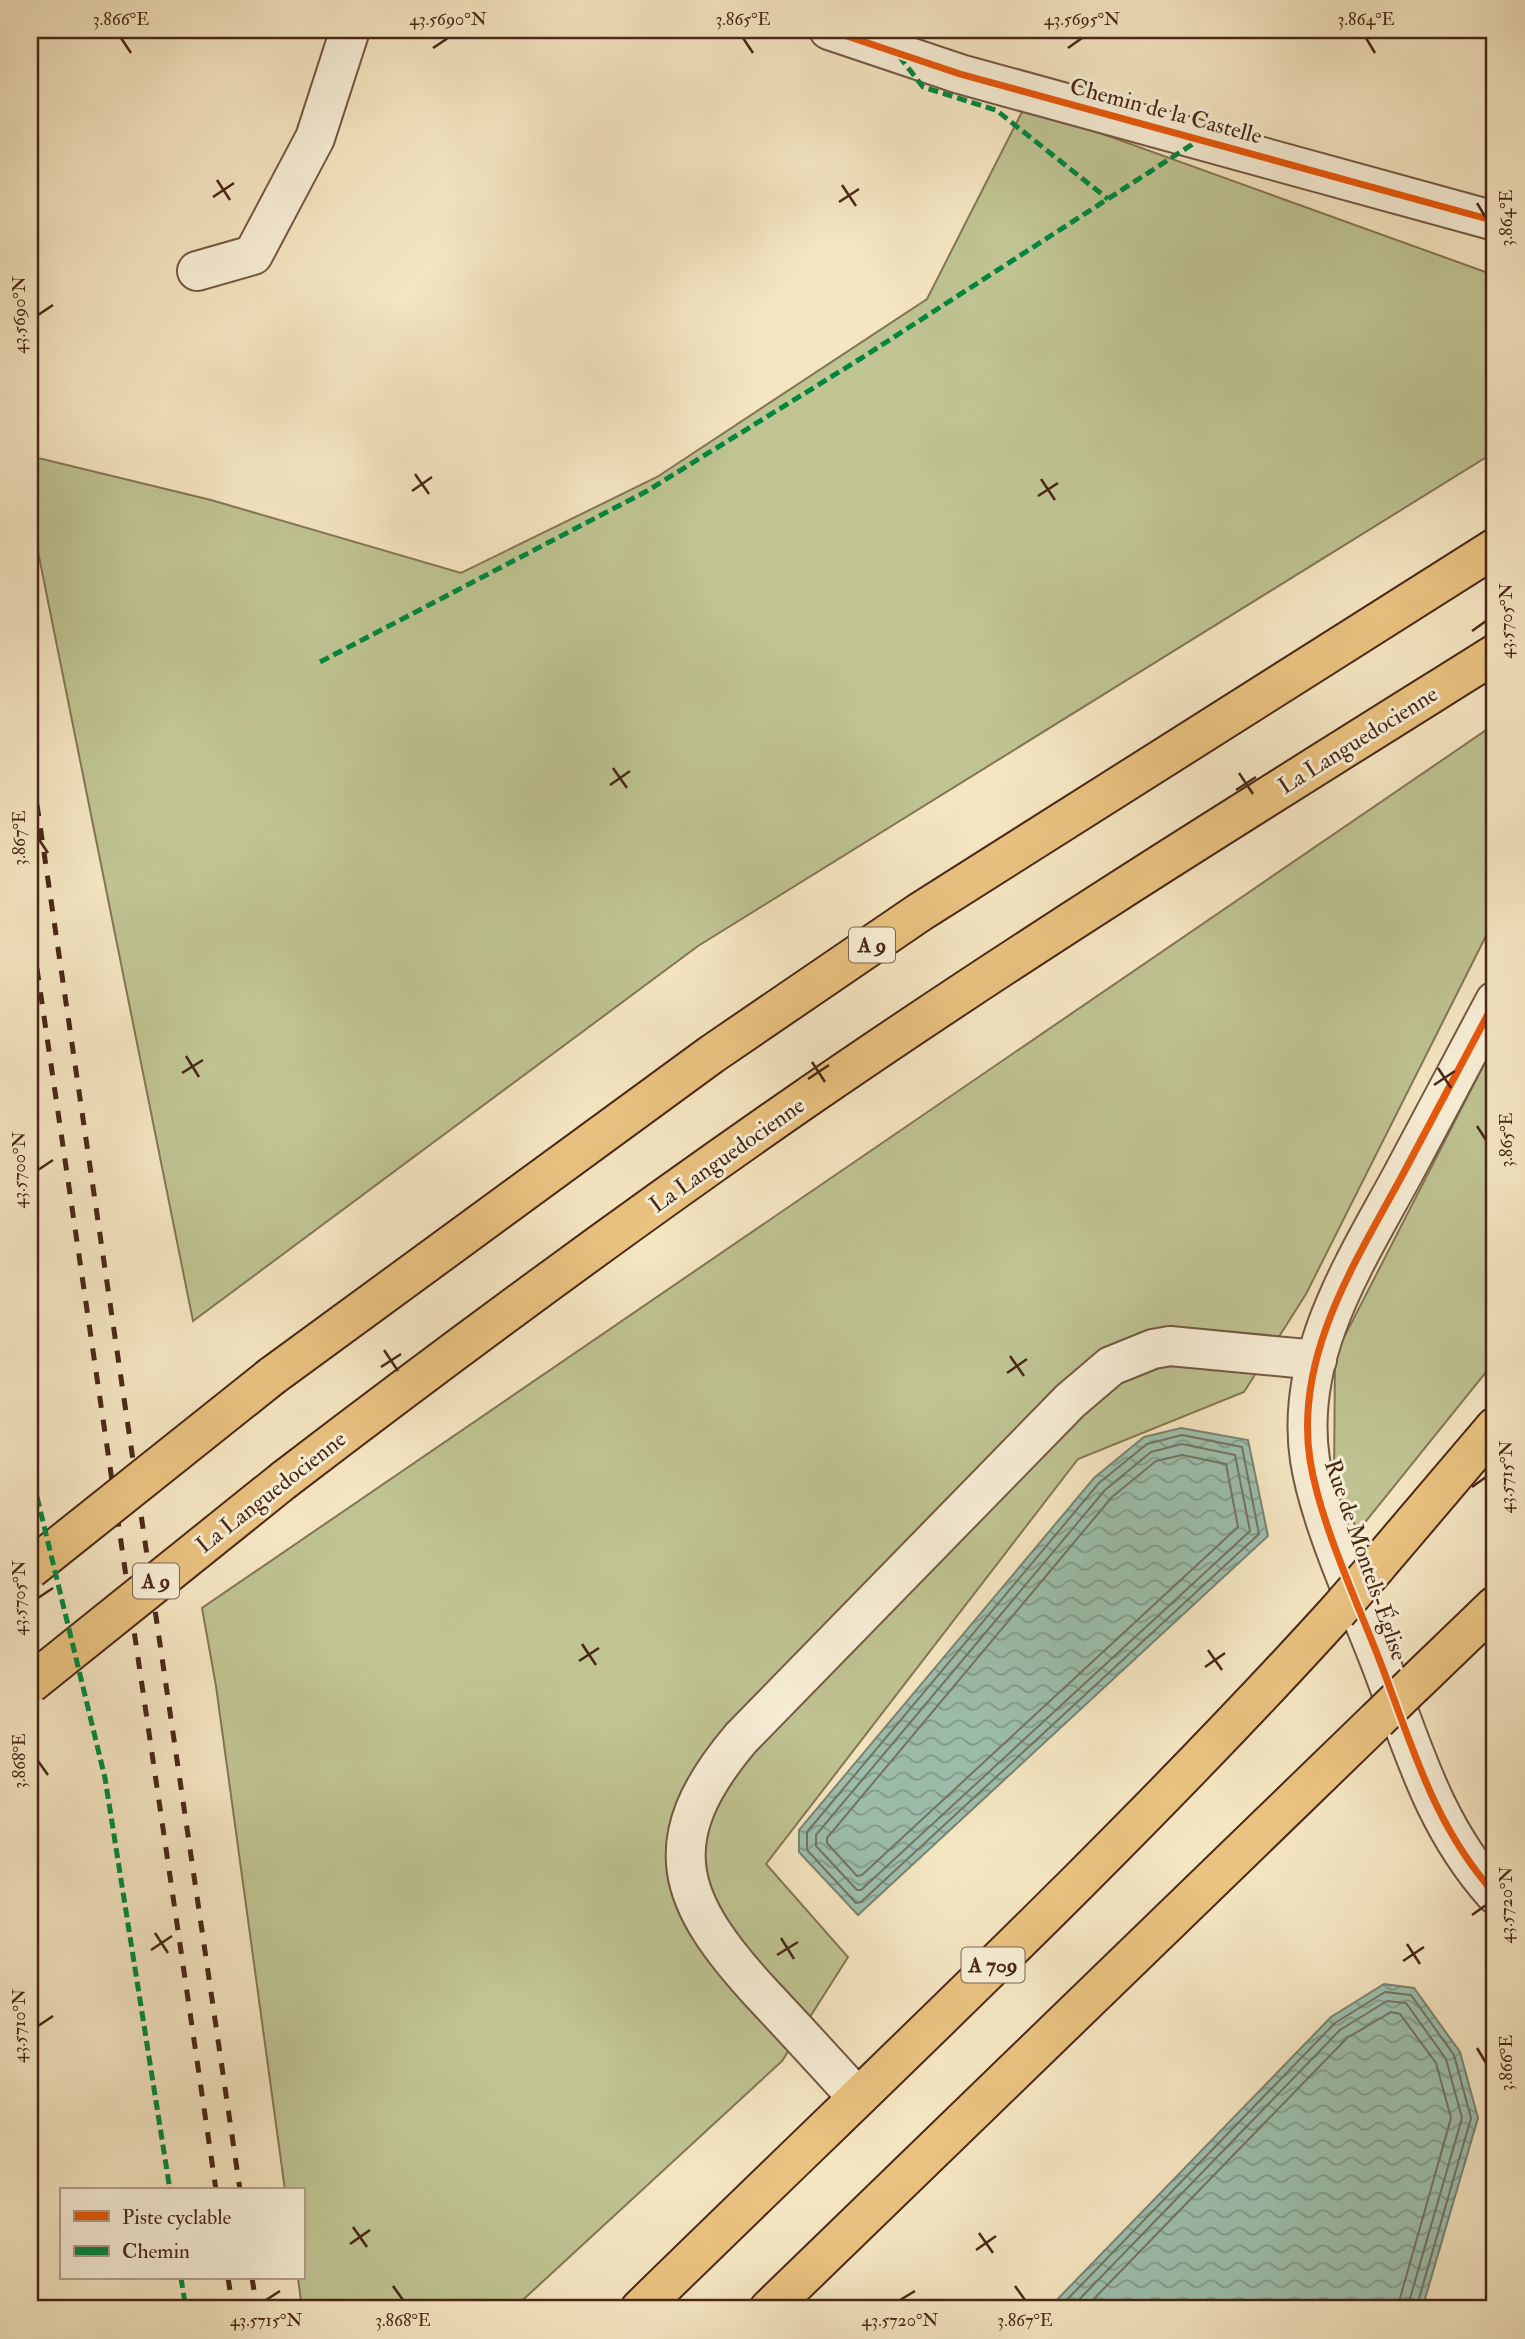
<svg xmlns="http://www.w3.org/2000/svg" width="1525" height="2339" viewBox="0 0 1525 2339" font-family="'IM FELL Double Pica',serif">
	<style>
		.green { fill: #bfc492; stroke: #847654; stroke-width: 2 }
		.water { fill: url(#water-waves); stroke: #7b8371; stroke-width: 2 }
		.lines { fill: none; stroke-linecap: round; stroke-linejoin: round }
		.shore { stroke: #737462; stroke-width: 2 }
		.minor-casing { stroke: #745841; stroke-width: 42 }
		.highway-casing { stroke: #492816; stroke-width: 42 }
		.minor { stroke: #f8efd7; stroke-width: 38 }
		.highway { stroke: #eac381; stroke-width: 38 }
		.rail { stroke: #492816; stroke-width: 5; stroke-dasharray: 12 12; stroke-linecap: butt }
		.highway-bridge-casing { stroke: #492816; stroke-width: 42; stroke-linecap: butt }
		.highway-bridge { stroke: #eac381; stroke-width: 38 }
		.quiet { stroke: #00873e; stroke-width: 5; stroke-dasharray: 10 5; stroke-linecap: butt }
		.cycleway-casing { stroke: #f8efd7; stroke-width: 11 }
		.cycleway { stroke: #e8590c; stroke-width: 7 }
		.ticks { fill: none; stroke: #492816; stroke-width: 2.5 }
		.labels { text-anchor: middle; dominant-baseline: central; stroke-width: 6; stroke-linejoin: round; paint-order: stroke }
		.shield { fill: #f8efd7; stroke: #7e6450; stroke-width: 2 }
		.shield-label { font-size: 21px; font-weight: bold; fill: #492816 }
		.street-label { font-size: 23px; fill: #492816; stroke: #f8efd7 }
		.neatline { fill: none; stroke: #492816; stroke-width: 2.5 }
		.ticks-label { font-size: 18px; text-anchor: middle; fill: #492816 }
	</style>
	<defs>
		<pattern id="water-waves" width="16" height="10" patternUnits="userSpaceOnUse" patternTransform="scale(1.75)"><rect width="16" height="10" fill="#9dc0ae"/><path d="M0 5q4-4 8 0t8 0" fill="none" stroke="#829c8d"/></pattern>
	</defs>
	<rect width="100%" height="100%" fill="#f5e6c2"/>
	<filter id="stains"><feTurbulence type="fractalNoise" baseFrequency=".00286" numOctaves="4"/><feColorMatrix values="0 0 0 0 .2 0 0 0 0 .09 0 0 0 0 .02 0 0 0 .5 -.17"/></filter>
	<radialGradient id="worn" r=".72"><stop offset=".6" stop-color="#630" stop-opacity="0"/><stop offset="1" stop-color="#630" stop-opacity=".3"/></radialGradient>
	<g class="green">
		<path d="M1025,106l466,168 2,179 -795,493 -505,375 -163,-809v-56l181,44 250,73 196,-96 270,-178z"/>
		<path d="M1495,724v194l-189,376 -62,98 -166,67 -312,405 82,93 -66,104 -269,248h-211l-4,-31h5v-88h-18l-69,-504 -14,-78z"/>
		<path d="M1495,1043v318l-137,170 -24,-48 1,-128z"/>
	</g>
	<g class="water">
		<path d="M1181,1428l67,12 20,96 -410,379 -59,-63v-22l295,-352 50,-41z"/>
		<path d="M1384,1984l30,4 46,64 18,66 -56,191h-374l283,-292z"/>
	</g>
	<g class="lines">
		<g class="shore">
			<path d="M1182,1435l60,12 17,87 -398,368 -5,1 -49,-53v-18l292,-349 48,-39z"/>
			<path d="M1182,1444l53,11 15,76 -389,359h-4l-41,-44v-11l289,-345 46,-38z"/>
			<path d="M1182,1455l44,9 12,63 -376,348 -5,1 -30,-33v-5l285,-341 44,-36z"/>
			<path d="M1058,2309l277,-286 50,-31 26,3 43,60 17,63 -55,191"/>
			<path d="M1070,2309l270,-279 47,-29 19,2 40,56 16,59 -55,191"/>
			<path d="M1084,2309l263,-271 44,-26 9,2 36,49 15,55 -54,191"/>
		</g>
		<defs>
			<g id="minor">
				<path d="M829,30l131,44 535,147"/>
				<path d="M197,271l56,-16 62,-117 35,-108"/>
				<path d="M1495,1001c-31,58 -61,115 -92,173 -47,87 -109,181 -93,286 10,63 48,144 71,204 32,84 53,162 114,230"/>
				<path d="M857,2097c-31,-34 -62,-68 -94,-102 -86,-93 -110,-153 -22,-257l329,-337 41,-35 42,-17 17,-3 147,14"/>
			</g>
			<g id="highway">
				<path d="M272,1376l440,-322 208,-142 575,-364"/>
				<path d="M284,1480c170,-130 342,-257 518,-379 226,-156 460,-301 693,-447"/>
				<path d="M1376,1567l119,-140"/>
				<path d="M1414,1684l81,-78"/>
				<path d="M640,2309c235,-230 476,-454 697,-697"/>
				<path d="M769,2309l608,-589"/>
			</g>
		</defs>
		<use href="#minor" class="minor-casing"/>
		<use href="#highway" class="highway-casing"/>
		<use href="#minor" class="minor"/>
		<use href="#highway" class="highway"/>
		<g class="rail">
			<path d="M30,757l210,1433"/>
			<path d="M30,921l186,1269"/>
			<path d="M228,2278l5,31"/>
			<path d="M252,2278l5,31"/>
		</g>
		<defs>
			<g id="highway-bridge">
				<path d="M30,1569l242,-193"/>
				<path d="M1337,1612l39,-45"/>
				<path d="M30,1684l254,-204"/>
				<path d="M1377,1720l37,-36"/>
			</g>
		</defs>
		<use href="#highway-bridge" class="highway-bridge-casing"/>
		<use href="#highway-bridge" class="highway-bridge"/>
		<g class="quiet">
			<path d="M899,56l24,31 73,23 112,89"/>
			<path d="M320,662l327,-171 213,-132 339,-219"/>
			<path d="M30,1468l75,310 65,412"/>
			<path d="M181,2278l5,31"/>
		</g>
		<defs>
			<g id="cycleway">
				<path d="M829,30l131,44 535,147"/>
				<path d="M1495,1001c-31,58 -61,115 -92,173 -47,87 -109,181 -93,286 10,63 48,144 71,204 32,84 53,162 114,230"/>
			</g>
		</defs>
		<use href="#cycleway" class="cycleway-casing"/>
		<use href="#cycleway" class="cycleway"/>
	</g>
	<path class="ticks" d="M121,38l10,15M743,38l10,15M1366,38l9,15M433,48l15,-10M1068,48l14,-10M217,180l13,20M842,185l14,21M213,197l21,-14M839,202l20,-13M1477,203l9,15M38,315l15,-10M415,474l14,20M1041,479l14,21M412,491l20,-14M1038,496l20,-13M1472,631l14,-10M613,768l14,20M1239,773l14,21M610,785l20,-14M1236,790l20,-13M38,838l10,15M186,1056l13,21M812,1062l13,20M1438,1068l13,20M182,1073l21,-13M808,1079l21,-14M1434,1085l21,-14M1477,1126l9,14M38,1170l15,-10M384,1350l14,21M1010,1356l14,20M381,1367l20,-13M1007,1373l20,-14M1472,1487l14,-10M38,1598l15,-10M582,1644l14,21M1208,1650l14,20M579,1661l20,-13M1205,1667l20,-14M38,1761l10,14M1472,1915l14,-10M155,1933l13,20M781,1938l13,21M1407,1944l13,20M151,1950l21,-14M777,1955l21,-13M1403,1961l21,-14M38,2026l15,-10M1477,2048l9,15M353,2227l14,20M979,2233l14,20M350,2244l20,-14M976,2250l20,-14M393,2286l10,14M1015,2286l10,14M266,2300l14,-9M900,2300l15,-9"/>
	<g class="labels">
		<g class="shield">
			<rect x="849" y="927.5" width="46" height="35" rx="5"/>
			<rect x="133" y="1563.5" width="46" height="35" rx="5"/>
			<rect x="961.5" y="1947.5" width="63" height="35" rx="5"/>
		</g>
		<g class="shield-label">
			<text x="872" y="945">A 9</text>
			<text x="156" y="1581">A 9</text>
			<text x="993" y="1965">A 709</text>
		</g>
		<g class="street-label">
			<text transform="translate(1166 111) rotate(15)">Chemin de la Castelle</text>
			<text transform="translate(1358 740) rotate(-32)">La Languedocienne</text>
			<text transform="translate(727 1155) rotate(-35)">La Languedocienne</text>
			<text transform="translate(271 1492) rotate(-38)">La Languedocienne</text>
			<text transform="translate(1366 1560) rotate(71)">Rue de Montels-Église</text>
		</g>
	</g>
	<rect width="1525" height="2339" fill="none" stroke="#f5e6c2" stroke-width="77"/>
	<rect x="60" y="2188" width="245" height="91" fill="#f8efd7" stroke="#b29f8a" stroke-width="2"/>
	<rect x="74" y="2211" width="35" height="10" fill="#e8590c" stroke="#b29f8a" stroke-width="2"/>
	<text x="122" y="2224" font-size="21" fill="#492816">Piste cyclable</text>
	<rect x="74" y="2246" width="35" height="10" fill="#00873e" stroke="#b29f8a" stroke-width="2"/>
	<text x="122" y="2258" font-size="21" fill="#492816">Chemin</text>
	<rect x="38" y="38" width="1448" height="2262" class="neatline"/>
	<g class="ticks-label">
		<text x="121" y="25">3.866°E</text>
		<text x="448" y="25">43.5690°N</text>
		<text x="743" y="25">3.865°E</text>
		<text x="1082" y="25">43.5695°N</text>
		<text x="1366" y="25">3.864°E</text>
		<text transform="translate(1506 218) rotate(-90)" y="6">3.864°E</text>
		<text transform="translate(19 315) rotate(-90)" y="6">43.5690°N</text>
		<text transform="translate(1506 621) rotate(-90)" y="6">43.5705°N</text>
		<text transform="translate(19 838) rotate(-90)" y="6">3.867°E</text>
		<text transform="translate(1506 1140) rotate(-90)" y="6">3.865°E</text>
		<text transform="translate(19 1170) rotate(-90)" y="6">43.5700°N</text>
		<text transform="translate(1506 1477) rotate(-90)" y="6">43.5715°N</text>
		<text transform="translate(19 1598) rotate(-90)" y="6">43.5705°N</text>
		<text transform="translate(19 1761) rotate(-90)" y="6">3.868°E</text>
		<text transform="translate(1506 1905) rotate(-90)" y="6">43.5720°N</text>
		<text transform="translate(19 2026) rotate(-90)" y="6">43.5710°N</text>
		<text transform="translate(1506 2063) rotate(-90)" y="6">3.866°E</text>
		<text x="266" y="2326">43.5715°N</text>
		<text x="403" y="2326">3.868°E</text>
		<text x="900" y="2326">43.5720°N</text>
		<text x="1025" y="2326">3.867°E</text>
	</g>
	<rect width="100%" height="100%" filter="url(#stains)"/>
	<rect width="100%" height="100%" fill="url(#worn)"/>
</svg>
